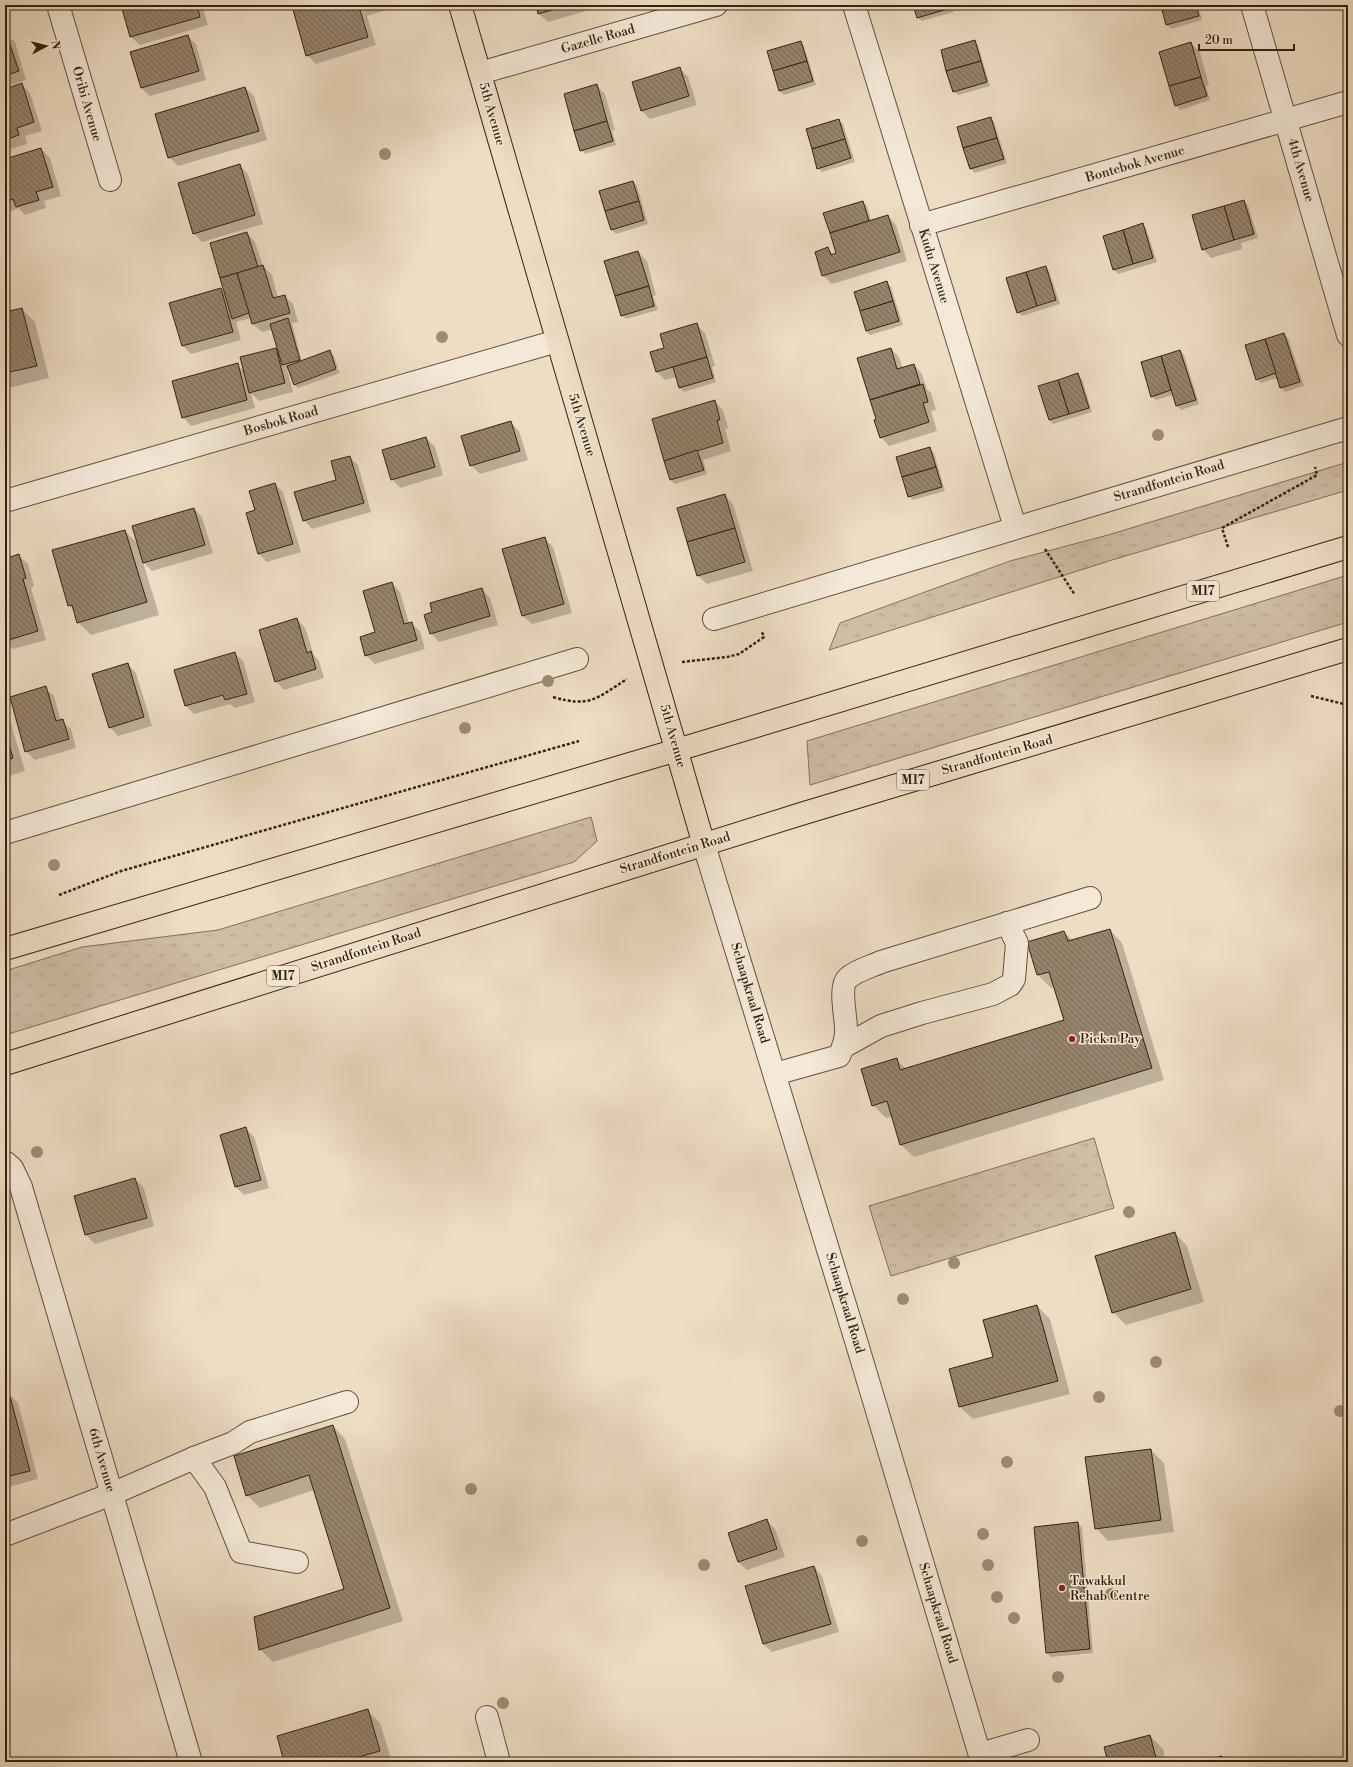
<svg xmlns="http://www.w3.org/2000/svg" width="1353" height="1767" viewBox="0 0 1353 1767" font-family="'Libre Bodoni',serif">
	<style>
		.grass { fill: url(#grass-tufts); stroke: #826f5a }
		.shadow { fill: #0003 }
		.building { fill: url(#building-back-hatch); stroke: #36210e }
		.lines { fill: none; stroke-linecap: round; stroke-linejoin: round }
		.minor-casing { stroke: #64503c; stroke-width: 24 }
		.major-casing { stroke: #36210e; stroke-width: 24 }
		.path { stroke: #36210e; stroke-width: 2.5; stroke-dasharray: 3 2; stroke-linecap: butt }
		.minor { stroke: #f4e9d9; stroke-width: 22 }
		.major { stroke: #eeddc4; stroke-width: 22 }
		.tree { fill: #9e8b75 }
		.poi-dot { fill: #8f2418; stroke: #f4e9d9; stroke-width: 1.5 }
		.labels { text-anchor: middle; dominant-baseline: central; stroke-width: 3; stroke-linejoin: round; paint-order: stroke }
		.shield { fill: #f4e9d9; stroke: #6f5d4b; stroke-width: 1 }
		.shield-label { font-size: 12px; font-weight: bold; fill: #36210e }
		.street-label { font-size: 13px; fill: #36210e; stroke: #f4e9d9 }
		.poi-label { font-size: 13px; fill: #36210e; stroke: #f4e9d9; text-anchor: start }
	</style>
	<defs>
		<pattern id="grass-tufts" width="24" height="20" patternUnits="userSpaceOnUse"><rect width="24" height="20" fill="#cfbda5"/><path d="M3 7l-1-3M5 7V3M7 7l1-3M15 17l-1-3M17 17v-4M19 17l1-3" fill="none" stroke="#b2a28d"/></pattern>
		<pattern id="building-back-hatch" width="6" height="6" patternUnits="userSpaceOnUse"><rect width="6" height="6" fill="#96836d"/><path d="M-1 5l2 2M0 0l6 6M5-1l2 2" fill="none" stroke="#7b6b58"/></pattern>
	</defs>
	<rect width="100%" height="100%" fill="#eeddc4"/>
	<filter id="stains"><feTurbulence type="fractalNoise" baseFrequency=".005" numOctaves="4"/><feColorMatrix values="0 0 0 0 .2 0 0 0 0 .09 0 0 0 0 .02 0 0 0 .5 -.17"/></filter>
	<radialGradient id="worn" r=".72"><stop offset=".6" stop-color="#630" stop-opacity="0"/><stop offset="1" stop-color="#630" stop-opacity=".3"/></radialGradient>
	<g class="grass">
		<path d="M1348,462v28l-236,70 -283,90 11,-27 170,-62 98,-26z"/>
		<path d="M1348,575v47l-538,163 -3,-44z"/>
		<path d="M591,817l6,24 -23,21 -569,173v-64l77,-24 136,-17z"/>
		<path d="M1094,1138l20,70 -223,68 -22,-70z"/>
	</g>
	<g class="shadow">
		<path d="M122,5h80l6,20 -68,20 -9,-8z"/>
		<path d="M300,5h94l1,2 -28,9 9,29 -60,19 -9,-9z"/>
		<path d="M511,5h22l-17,5z"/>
		<path d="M537,5h70l-59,17 -9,-8z"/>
		<path d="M914,5h38l2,7 -32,9 -5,-4z"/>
		<path d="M1162,5h36l4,15 -31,9 -4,-4z"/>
		<path d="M5,34l10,8 11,38 -21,7z"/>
		<path d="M187,36l9,8 10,36 -56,16 -9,-8 -10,-35z"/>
		<path d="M974,41l4,4 12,41 -32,9 -4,-4z"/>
		<path d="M800,42l4,4 12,39 -32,10 -4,-4z"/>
		<path d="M1191,43l9,9 9,33 -3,1 4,14 -30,10 -4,-5z"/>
		<path d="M679,68l9,9 9,28 -47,14 -8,-8z"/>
		<path d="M22,85l8,8 12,38 -17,5 2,8 -21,6 -1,-1v-59z"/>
		<path d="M596,85l9,9 10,36h-3l4,15 -31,9 -4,-4z"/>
		<path d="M245,88l9,8 13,44 -89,26 -9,-9z"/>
		<path d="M990,118l4,4 13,41 -32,10 -4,-4 -13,-41z"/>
		<path d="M839,120l4,4 12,38 -33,10 -4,-4z"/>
		<path d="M41,149l9,9 11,38 -17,5 2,7 -21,7 -6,-7 -10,4 -4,-4v-48z"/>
		<path d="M240,166l8,8 15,50 -61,18 -8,-9z"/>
		<path d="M633,182l4,4 11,38 -32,10 -4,-4z"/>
		<path d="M1244,201l4,4 10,33 -17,5 1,6 -31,9 -8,-9z"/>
		<path d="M863,202l4,4 4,15 17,-5 8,9 11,36 -75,23 -9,-9 5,-26 6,6 3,-1z"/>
		<path d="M1142,224l4,4 11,34 -39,12 -4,-4z"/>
		<path d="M247,233l8,9 8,24 9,9 6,23 6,-2 9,8 5,18 -6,1 10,39 28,-10 4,4 4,12 -43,15v2l-6,-17 -2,1 6,23 -34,9 -8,-8 4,15 -64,18 -8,-9 54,-52 8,7 30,-23 5,5 -7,-25 -11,3 -9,-8 -2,-6 -15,4 5,18 -50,14 -8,-8 -12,-43 50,-14 4,5z"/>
		<path d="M638,252l9,9 9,34 -3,1 5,14 -32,9 -4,-4z"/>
		<path d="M1045,267l4,4 11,33 -38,12 -4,-4z"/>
		<path d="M887,283l4,4 12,38 -33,10 -4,-4z"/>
		<path d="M22,309l13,13 14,56 -44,11v-76z"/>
		<path d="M696,324l9,9 10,33 -3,1 4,15 -32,10 -4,-4 -3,-11 -12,3 -8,-8 -6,-19 14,-4z"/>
		<path d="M1284,334l4,4 16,48 -19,6 -4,-4 -3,-10 -17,5 -4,-4z"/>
		<path d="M891,349l8,8 4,12 11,-4 8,9 5,15 4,4 5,17 -5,1 6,20 -48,15 -8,-9 -3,-17 -20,-61z"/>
		<path d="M1180,351l4,4 15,49 -18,6 -4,-4 -4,-11 -17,5 -4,-4 -10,-33z"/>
		<path d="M338,369l2,4 -42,15 -3,-3z"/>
		<path d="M1078,375l4,4 10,33 -39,12 -4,-4 -10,-34z"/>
		<path d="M714,401l9,9 5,18 -3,1 6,22 -28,9 4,14 -32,10 -4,-4z"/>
		<path d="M510,422l9,9 9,29 -48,14 -9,-9z"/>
		<path d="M426,438l9,9 8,28 -43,13 -8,-9z"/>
		<path d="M930,449l4,4 11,38 -32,9 -4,-4z"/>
		<path d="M349,457l9,8 13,47 -59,17 -8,-9 33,-40z"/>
		<path d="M275,484l8,8 18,60 -34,10 -8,-8 -12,-40 9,-3z"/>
		<path d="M724,495l9,9 20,67 -46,13 -9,-8 -19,-67z"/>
		<path d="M194,509l8,8 11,36 -61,18 -9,-9 16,53 -68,20 -13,-13 -3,-11 -6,-6 56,-74 13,13z"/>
		<path d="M544,538l9,9 19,66 -40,11 -9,-8 -19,-66z"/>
		<path d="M19,556l9,8 6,22 -3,2 15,52 -33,9 -8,-8v-81z"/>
		<path d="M392,583l8,9 9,31h2l9,8 5,18 -50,15 -9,-9 10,-22z"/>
		<path d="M482,589l8,9 8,27 -59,17 -8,-9z"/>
		<path d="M297,619l8,9 9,27 5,6 5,17 -40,12 -8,-9z"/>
		<path d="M234,653l9,8 12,41 -20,6 -5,-4 -36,10 -8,-8z"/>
		<path d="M128,664l8,9 16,53 -34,10 -8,-9z"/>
		<path d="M45,688l9,8 7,25 10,8 5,19 -41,12 -9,-9z"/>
		<path d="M5,703l20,68 -20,6z"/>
		<path d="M1110,930l12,13 42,137 -250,77 -13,-12 -8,-29 -7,2 -13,-13 23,-46 10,10 159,-48 -10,-35 -4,2 -13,-13 -10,-32 36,-11 9,9z"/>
		<path d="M245,1128l9,9 15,51 -25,7 -8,-8 -15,-52z"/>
		<path d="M135,1179l9,9 10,38 -59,18 -9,-9 -11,-38z"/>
		<path d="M1175,1233l12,13 17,56 -78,23 -13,-13z"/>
		<path d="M1037,1306l13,13 20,75 -97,25 -13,-12 34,-49z"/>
		<path d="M9,1394l9,9 20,76 -33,9v-93z"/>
		<path d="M333,1426l12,13 58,182 -130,41 -13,-13 85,-60 -31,-99 -54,18 -13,-13z"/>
		<path d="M1151,1450l13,13 10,69 -66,9 -12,-13z"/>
		<path d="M767,1521l8,8 10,28 -38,13 -9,-8z"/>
		<path d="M1078,1523l4,5 11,125 -42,4 -4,-4z"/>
		<path d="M814,1567l8,9 17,56 -67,20 -9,-8z"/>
		<path d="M367,1710l13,13 12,39h-106z"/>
		<path d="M1150,1736l13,13 3,13h-57z"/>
	</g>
	<g class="building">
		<path d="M121,5h76l3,12 -70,20z"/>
		<path d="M297,5h69l-7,2 9,30 -62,19 -14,-50z"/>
		<path d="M536,5h34l-32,9z"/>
		<path d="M913,5h37l1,3 -34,10z"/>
		<path d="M1163,5h33l3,11 -33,9 -5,-19z"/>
		<path d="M5,33h1l13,38 -14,5z"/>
		<path d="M188,35l11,36 -58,17 -11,-36z"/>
		<path d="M975,40l6,21 -35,10 -5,-21z"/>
		<path d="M801,41l6,20 -34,10 -6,-20z"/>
		<path d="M1191,42l10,35 -32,9 -10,-34z"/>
		<path d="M807,61l6,20 -34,10 -6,-20z"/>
		<path d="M981,61l6,21 -34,10 -7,-21z"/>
		<path d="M680,67l9,29 -48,15 -9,-29z"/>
		<path d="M1201,77l6,19 -32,10 -6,-20z"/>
		<path d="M22,83l12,39 -17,6 2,7 -14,5v-51z"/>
		<path d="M597,84l10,37 -33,10 -10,-37z"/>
		<path d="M245,87l14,44 -91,27 -13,-44z"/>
		<path d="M991,117l6,21 -34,10 -6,-21z"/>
		<path d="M839,119l6,20 -33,10 -6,-20z"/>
		<path d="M607,121l6,20 -33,10 -6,-20z"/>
		<path d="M997,138l7,21 -34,10 -7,-21z"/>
		<path d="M845,139l6,19 -34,11 -5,-20z"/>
		<path d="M41,148l12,39 -17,5 3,8 -23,7 -3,-8 -8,3v-43z"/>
		<path d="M240,164l15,51 -62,19 -15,-51z"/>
		<path d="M633,181l6,20 -34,10 -6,-20z"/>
		<path d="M1244,200l10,34 -20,6 -10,-34z"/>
		<path d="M639,201l5,19 -33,10 -6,-19z"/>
		<path d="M863,201l6,20 -39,12 -7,-20z"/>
		<path d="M1224,206l10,34 -32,10 -10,-35z"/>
		<path d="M888,215l12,37 -78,24 -7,-24 13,-5 3,8 5,-2 -6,-20z"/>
		<path d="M1143,223l10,35 -20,6 -10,-34z"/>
		<path d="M1123,230l10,34 -20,6 -10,-34z"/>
		<path d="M247,232l11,35 -38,11 -10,-35z"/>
		<path d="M638,251l11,35 -34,10 -11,-35z"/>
		<path d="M263,265l10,33 12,-3 5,18 -38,11 -15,-51z"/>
		<path d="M1046,266l10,34 -19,6 -11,-34z"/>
		<path d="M1026,272l11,34 -20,7 -11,-35z"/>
		<path d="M237,273l12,40 -17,6 -12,-41z"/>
		<path d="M887,281l6,20 -33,10 -6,-19z"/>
		<path d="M649,286l5,20 -33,10 -6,-20z"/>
		<path d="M221,288l12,44 -51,14 -13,-43z"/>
		<path d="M893,301l6,20 -33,10 -6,-20z"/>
		<path d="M22,308l15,58 -32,7v-61z"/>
		<path d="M288,318l12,42 -18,5 -12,-41z"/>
		<path d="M697,323l10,34 -51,15 -6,-20 14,-4 -4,-14z"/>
		<path d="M1284,333l16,49 -20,6 -15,-49z"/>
		<path d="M1265,339l11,34 -20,7 -11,-35z"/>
		<path d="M276,348l9,35 -36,10 -9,-36z"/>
		<path d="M891,348l6,21 17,-5 6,20 -50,16 -13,-42z"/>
		<path d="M330,350l6,19 -42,16 -7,-19z"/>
		<path d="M1180,350l16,50 -20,6 -15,-50z"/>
		<path d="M1161,356l10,34 -20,7 -10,-35z"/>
		<path d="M707,357l6,21 -34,10 -6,-21z"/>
		<path d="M238,363l9,37 -65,18 -10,-37z"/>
		<path d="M1078,373l11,35 -20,6 -11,-34z"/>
		<path d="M1058,380l11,34 -20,6 -11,-34z"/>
		<path d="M923,384l5,18 -5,1 6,19 -49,16 -6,-18 2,-1 -6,-19z"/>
		<path d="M715,400l5,20h-3l6,23 -59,18 -12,-42z"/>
		<path d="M511,421l9,30 -50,15 -9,-30z"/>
		<path d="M426,437l9,30 -44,13 -9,-30z"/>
		<path d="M930,447l6,20 -34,10 -6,-20z"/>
		<path d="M697,450l7,20 -34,10 -6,-19z"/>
		<path d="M350,456l14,47 -61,18 -9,-29 42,-12 -5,-19z"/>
		<path d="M936,467l6,20 -34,10 -6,-20z"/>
		<path d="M275,483l18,61 -35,10 -12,-41 9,-3 -6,-19z"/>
		<path d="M725,494l10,34 -48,14 -10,-34z"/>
		<path d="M194,508l11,37 -62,18 -11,-37z"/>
		<path d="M735,528l10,34 -48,14 -10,-34z"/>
		<path d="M125,530l22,72 -70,21 -5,-18 -4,1 -16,-56z"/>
		<path d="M545,537l19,67 -42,12 -20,-67z"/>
		<path d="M19,554l7,24 -3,1 15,52 -33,10v-82z"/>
		<path d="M392,582l12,42 8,-2 5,18 -52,16 -5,-19 15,-5 -12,-41z"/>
		<path d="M482,588l8,28 -60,18 -6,-19 8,-3 -2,-9z"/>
		<path d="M297,618l10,35 4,-2 5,18 -41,13 -16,-52z"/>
		<path d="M235,652l12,42 -22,6 -2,-5 -38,11 -11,-36z"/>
		<path d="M128,663l16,54 -35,11 -17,-54z"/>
		<path d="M46,686l10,35 7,-2 6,20 -44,13 -15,-55z"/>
		<path d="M5,731l8,27 -8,3z"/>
		<path d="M1110,929l42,139 -252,77 -13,-44 -15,5 -11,-37 36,-11 3,12 164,-50 -15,-48 -12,3 -10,-33 37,-11 4,10z"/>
		<path d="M246,1127l15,53 -26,7 -15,-52z"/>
		<path d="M135,1178l12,40 -62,17 -11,-39z"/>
		<path d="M1175,1232l16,57 -79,24 -17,-57z"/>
		<path d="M1037,1305l21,76 -99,26 -10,-38 44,-12 -10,-37z"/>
		<path d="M9,1393l21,78 -25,6v-83z"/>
		<path d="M333,1425l57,183 -131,42 -5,-33 90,-28 -35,-114 -63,21 -12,-40z"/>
		<path d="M1151,1449l10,71 -66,9 -10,-72z"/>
		<path d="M767,1519l10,30 -39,13 -10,-29z"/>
		<path d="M1078,1522l12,127 -44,4 -12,-126z"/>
		<path d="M814,1566l17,58 -68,20 -18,-58z"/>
		<path d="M368,1709l12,42 -39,11h-57l-7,-26z"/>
		<path d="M1150,1735l7,27h-49l-4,-15z"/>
		<path d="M1222,1756l2,6h-24z"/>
	</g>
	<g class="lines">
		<defs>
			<g id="minor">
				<path d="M58,5l52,175"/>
				<path d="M854,5l161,522"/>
				<path d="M1252,5l96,330"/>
				<path d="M480,73l236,-68"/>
				<path d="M921,225l427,-123"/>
				<path d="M5,501l552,-160"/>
				<path d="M714,619l634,-191"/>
				<path d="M5,833l572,-174"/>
				<path d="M704,845l153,499 125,418"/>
				<path d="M845,1046l36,-20 41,-13 71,-19 17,-9 4,-6 3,-36 -10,-20"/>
				<path d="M775,1074l64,-18c4,-8 7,-15 7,-24 1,-13 -8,-45 2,-54 9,-8 22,-11 33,-16l209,-64"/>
				<path d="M5,1162l7,6 9,19 170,575"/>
				<path d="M194,1458l21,29 26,65 56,10"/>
				<path d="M5,1535l107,-41 82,-36 39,-15 17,-11 97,-30"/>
				<path d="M487,1717l12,45"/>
				<path d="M980,1754l48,-14"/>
			</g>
			<g id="major">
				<path d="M460,5l244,840"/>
				<path d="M5,949l672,-199 671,-203"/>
				<path d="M5,1064l796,-250 547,-165"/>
			</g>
		</defs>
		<use href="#minor" class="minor-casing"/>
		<use href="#major" class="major-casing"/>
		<g class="path">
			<path d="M1228,547l-6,-19 95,-53 -2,-8"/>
			<path d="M1045,549l30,46"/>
			<path d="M682,662l45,-5 12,-3 25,-17 -2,-5"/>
			<path d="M1311,696l37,9"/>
			<path d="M553,697c37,11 44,1 74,-18"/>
			<path d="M59,895l62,-24 458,-130"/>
		</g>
		<use href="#minor" class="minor"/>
		<use href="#major" class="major"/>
	</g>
	<g class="tree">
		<circle cx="385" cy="154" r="6"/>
		<circle cx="442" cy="337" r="6"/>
		<circle cx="1158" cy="435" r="6"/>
		<circle cx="548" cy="681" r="6"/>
		<circle cx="465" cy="728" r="6"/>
		<circle cx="54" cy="865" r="6"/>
		<circle cx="37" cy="1152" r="6"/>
		<circle cx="1129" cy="1212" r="6"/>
		<circle cx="954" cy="1263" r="6"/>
		<circle cx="903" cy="1299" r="6"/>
		<circle cx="1156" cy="1362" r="6"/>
		<circle cx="1099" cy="1397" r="6"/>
		<circle cx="1340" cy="1411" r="6"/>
		<circle cx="1007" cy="1462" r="6"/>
		<circle cx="471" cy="1489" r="6"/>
		<circle cx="983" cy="1534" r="6"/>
		<circle cx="862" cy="1541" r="6"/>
		<circle cx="704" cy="1565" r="6"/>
		<circle cx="988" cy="1565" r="6"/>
		<circle cx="1111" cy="1594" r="6"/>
		<circle cx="997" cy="1597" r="6"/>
		<circle cx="1014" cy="1618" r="6"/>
		<circle cx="1058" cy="1677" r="6"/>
		<circle cx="503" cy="1703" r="6"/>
	</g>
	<g class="poi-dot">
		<circle cx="1072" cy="1039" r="4"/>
		<circle cx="1062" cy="1588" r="4"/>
	</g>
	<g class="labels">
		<g class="shield">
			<rect x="1187" y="581" width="32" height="20" rx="3"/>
			<rect x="897" y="770" width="32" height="20" rx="3"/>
			<rect x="267" y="966" width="32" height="20" rx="3"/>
		</g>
		<g class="shield-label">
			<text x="1203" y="591">M17</text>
			<text x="913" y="780">M17</text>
			<text x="283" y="976">M17</text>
		</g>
		<g class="street-label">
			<text transform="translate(598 39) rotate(-16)">Gazelle Road</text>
			<text transform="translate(87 104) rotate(74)">Oribi Avenue</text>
			<text transform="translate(492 114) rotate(74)">5th Avenue</text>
			<text transform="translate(1135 164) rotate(-16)">Bontebok Avenue</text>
			<text transform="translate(1301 170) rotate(74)">4th Avenue</text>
			<text transform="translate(934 266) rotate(73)">Kudu Avenue</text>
			<text transform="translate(281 421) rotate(-16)">Bosbok Road</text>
			<text transform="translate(582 425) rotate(73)">5th Avenue</text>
			<text transform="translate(1169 481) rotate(-17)">Strandfontein Road</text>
			<text transform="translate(673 736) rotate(74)">5th Avenue</text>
			<text transform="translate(997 755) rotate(-16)">Strandfontein Road</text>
			<text transform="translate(675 853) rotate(-17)">Strandfontein Road</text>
			<text transform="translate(366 950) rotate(-18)">Strandfontein Road</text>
			<text transform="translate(750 993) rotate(73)">Schaapkraal Road</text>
			<text transform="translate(845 1303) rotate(73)">Schaapkraal Road</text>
			<text transform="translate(102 1460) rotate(74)">6th Avenue</text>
			<text transform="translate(938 1613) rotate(73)">Schaapkraal Road</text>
		</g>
		<g class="poi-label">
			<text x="1080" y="1039">Pick n Pay</text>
			<text x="1070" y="1581">Tawakkul<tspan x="1070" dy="15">Rehab Centre</tspan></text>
		</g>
	</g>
	<rect width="1353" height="1767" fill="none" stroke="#eeddc4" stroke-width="20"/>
	<rect x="6" y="6" width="1341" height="1755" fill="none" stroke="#36210e" stroke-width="2"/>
	<rect x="10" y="10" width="1333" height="1747" fill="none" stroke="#36210e"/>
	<g transform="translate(46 46) rotate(83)" stroke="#f4e9d9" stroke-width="3" paint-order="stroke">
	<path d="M0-3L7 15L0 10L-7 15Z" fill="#36210e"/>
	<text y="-6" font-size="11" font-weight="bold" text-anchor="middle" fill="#36210e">N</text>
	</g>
	<path d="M1199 44v6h95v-6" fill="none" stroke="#36210e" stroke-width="2"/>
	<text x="1205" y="44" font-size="12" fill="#36210e" stroke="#f4e9d9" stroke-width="3" paint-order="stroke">20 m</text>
	<rect width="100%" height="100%" filter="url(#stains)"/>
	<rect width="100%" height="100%" fill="url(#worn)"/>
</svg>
